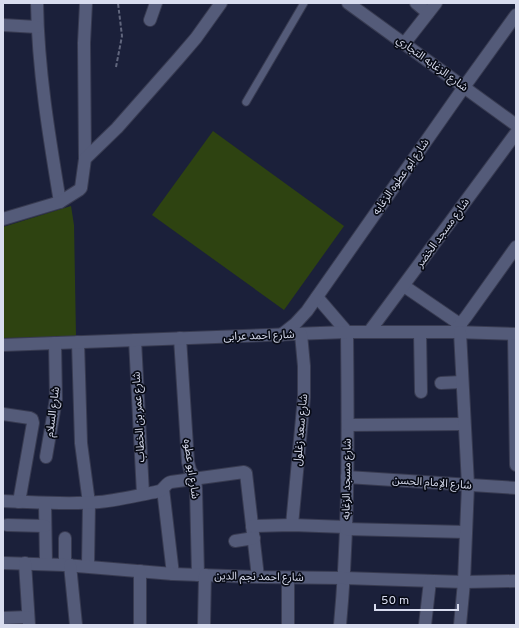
<svg xmlns="http://www.w3.org/2000/svg" width="519" height="628" viewBox="0 0 519 628" font-family="Overpass,'Noto Sans Arabic',sans-serif">
	<style>
		.green { fill: #2e4311 }
		.lines { fill: none; stroke-linecap: round; stroke-linejoin: round }
		.service-casing { stroke: #383b51; stroke-width: 9 }
		.minor-casing { stroke: #383b51; stroke-width: 14 }
		.path { stroke: #61667d; stroke-width: 2; stroke-dasharray: 4 2; stroke-linecap: butt }
		.service { stroke: #545b79; stroke-width: 7 }
		.minor { stroke: #545b79; stroke-width: 12 }
		.labels { text-anchor: middle; dominant-baseline: central; stroke-width: 3.5; stroke-linejoin: round; paint-order: stroke }
		.street-label { font-size: 11px; fill: #d8dcee; stroke: #080b16 }
	</style>
	<rect width="100%" height="100%" fill="#1b203a"/>
	<g class="green">
		<path d="M213,131l131,95 -60,84 -132,-95z"/>
		<path d="M71,206l3,19 2,112 -73,1v-111z"/>
	</g>
	<g class="lines">
		<defs>
			<path id="service" d="M246,102l58,-99"/>
			<g id="minor">
				<path d="M37,3c1,67 12,133 23,199"/>
				<path d="M348,3l168,122"/>
				<path d="M416,3l12,10"/>
				<path d="M150,20l6,-17"/>
				<path d="M3,25l34,2"/>
				<path d="M404,44l32,-41"/>
				<path d="M85,159l-1,-116 2,-40"/>
				<path d="M3,219l57,-17 19,-12 2,-2 4,-29 32,-31 61,-69 18,-21 25,-35"/>
				<path d="M404,286l57,39"/>
				<path d="M317,297l30,35c1,98 2,196 -7,293"/>
				<path d="M369,332l147,-199"/>
				<path d="M420,332l1,60"/>
				<path d="M454,332l12,-15 50,-70"/>
				<path d="M514,334l2,131"/>
				<path d="M281,335l14,-11 12,-13 157,-224 52,-72"/>
				<path d="M180,338l8,124 2,8 5,9 1,10 2,86"/>
				<path d="M135,340l8,154"/>
				<path d="M78,342l3,101 8,60 -1,63"/>
				<path d="M3,345l344,-13h107l62,2"/>
				<path d="M441,383l21,-1"/>
				<path d="M3,414l27,4 2,1 1,4 -14,79"/>
				<path d="M348,425l116,-1"/>
				<path d="M46,457l10,-58 -1,-56"/>
				<path d="M347,477l169,11"/>
				<path d="M163,489l10,85"/>
				<path d="M3,501c32,1 64,4 96,1 20,-2 41,-7 61,-11 5,-3 6,-8 11,-9l73,-10 2,1 12,104"/>
				<path d="M45,503l1,61"/>
				<path d="M7,525l38,1"/>
				<path d="M292,525l12,-128v-31l-3,-32"/>
				<path d="M252,526l40,-1 54,2"/>
				<path d="M346,529l120,3"/>
				<path d="M65,538v27"/>
				<path d="M235,541l19,-3"/>
				<path d="M3,563l62,2 108,9 85,3 86,1 120,4 52,-1"/>
				<path d="M25,563l4,62"/>
				<path d="M70,565l6,60"/>
				<path d="M288,578v47"/>
				<path d="M3,618l25,-1"/>
				<path d="M140,625v-54"/>
				<path d="M204,625l1,-50"/>
				<path d="M425,625l5,-44"/>
				<path d="M460,625l4,-43 4,-97 -8,-153"/>
			</g>
		</defs>
		<use href="#service" class="service-casing"/>
		<use href="#minor" class="minor-casing"/>
		<path class="path" d="M116,67l6,-31 -4,-33"/>
		<use href="#service" class="service"/>
		<use href="#minor" class="minor"/>
	</g>
	<g class="labels">
		<g class="street-label">
			<text transform="translate(432 64) rotate(36)">شارع الزغابه التجاري</text>
			<text transform="translate(401 177) rotate(-55)">شارع ابو عطوه الزغابه</text>
			<text transform="translate(443 233) rotate(-54)">شارع مسجد الخضر</text>
			<text transform="translate(259 336) rotate(-2)">شارع احمد عرابى</text>
			<text transform="translate(53 412) rotate(-83)">شارع السلام</text>
			<text transform="translate(139 417) rotate(-93)">شارع عمر بن الخطاب</text>
			<text transform="translate(301 430) rotate(-85)">شارع سعد زغلول</text>
			<text transform="translate(191 469) rotate(82)">شارع ابو عطوه</text>
			<text transform="translate(347 479) rotate(-89)">شارع مسجد الزغابه</text>
			<text transform="translate(432 483) rotate(4)">شارع الإمام الحسن</text>
			<text transform="translate(259 577) rotate(1)">شارع احمد نجم الدين</text>
		</g>
	</g>
	<rect width="519" height="628" fill="none" stroke="#d8dcee" stroke-width="8"/>
	<path d="M375 604v6h83v-6" fill="none" stroke="#d8dcee" stroke-width="2"/>
	<text x="381" y="604" font-size="12" fill="#d8dcee" stroke="#080b16" stroke-width="3" paint-order="stroke">50 m</text>
</svg>
